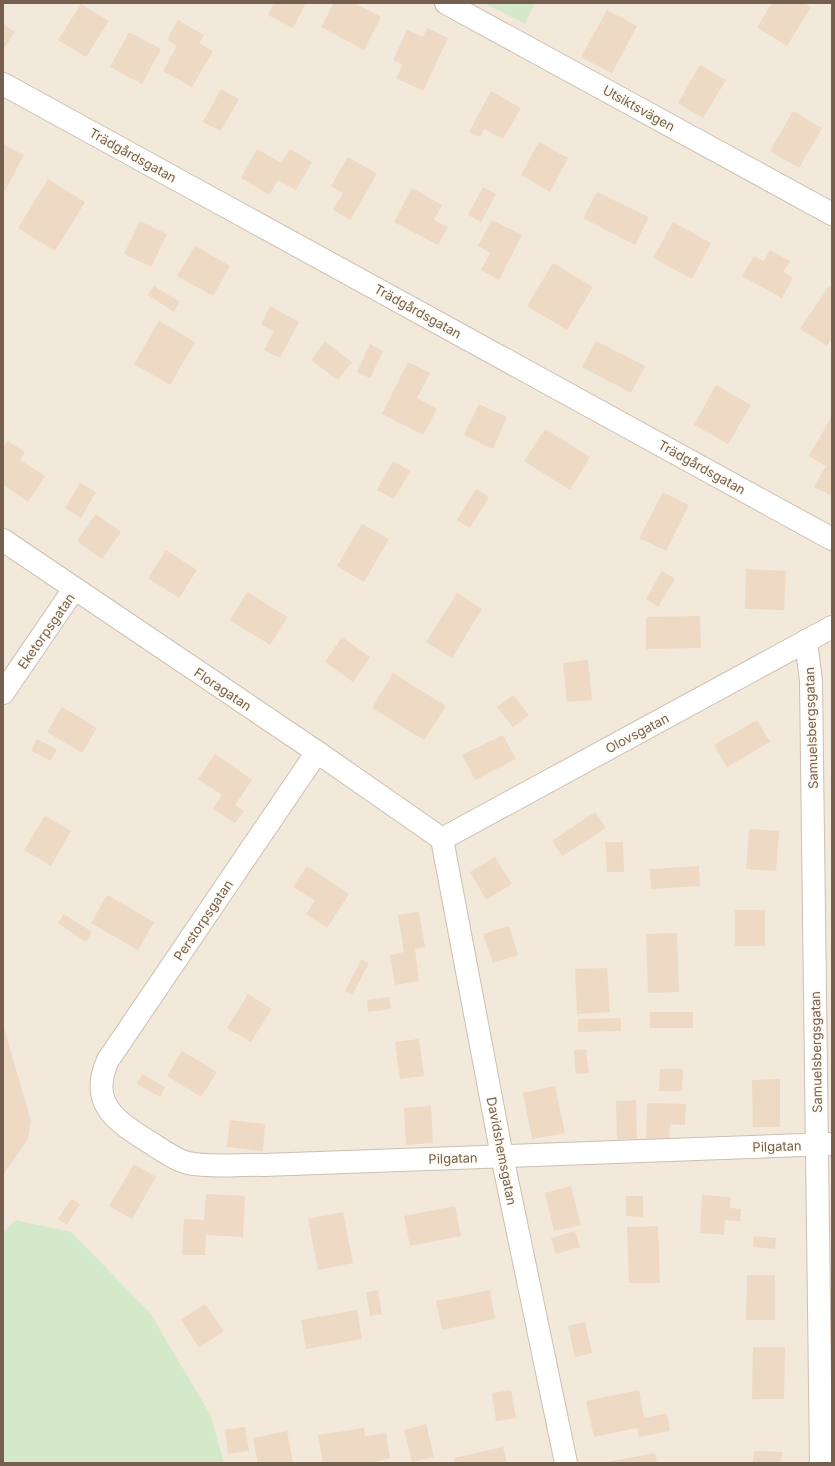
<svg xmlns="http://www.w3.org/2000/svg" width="835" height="1466" viewBox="0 0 835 1466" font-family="Inter,sans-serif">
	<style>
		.residential { fill: #f2e9da }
		.green { fill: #d4e8ca }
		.building { fill: #eed9c4 }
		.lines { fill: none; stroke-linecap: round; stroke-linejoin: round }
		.minor-casing { stroke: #cdbfb1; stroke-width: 24 }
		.minor { stroke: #fff; stroke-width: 22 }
		.labels { text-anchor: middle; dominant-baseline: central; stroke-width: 3; stroke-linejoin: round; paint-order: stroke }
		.street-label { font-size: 13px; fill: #75604f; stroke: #fefaf1 }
	</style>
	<rect width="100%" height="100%" fill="#fbf6eb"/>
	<path class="residential" d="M3,3h829v1460h-608l-13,-47 -196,-196 -12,12z"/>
	<g class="green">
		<path d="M485,3h50l-10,21z"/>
		<path d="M15,1220l56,12 79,81 61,103 13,47h-221v-231z"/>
	</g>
	<g class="building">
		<path d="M274,3h32l-13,25 -25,-13z"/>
		<path d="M334,3h20l27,14 -17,33 -43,-23z"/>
		<path d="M772,3h32l7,4 -24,39 -30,-19z"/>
		<path d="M81,4l28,17 -23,36 -28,-17z"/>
		<path d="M607,10l30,16 -25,47 -31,-16z"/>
		<path d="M178,20l26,15 -5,8 14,8 -21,36 -29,-16 14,-25 -10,-6z"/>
		<path d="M3,24l12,8 -10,15 -2,-1z"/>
		<path d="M427,28l21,10 -25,53 -27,-13 7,-13 -10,-5 14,-30 16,7z"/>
		<path d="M129,32l32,17 -19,35 -32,-17z"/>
		<path d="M700,65l26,15 -23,38 -25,-15z"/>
		<path d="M221,89l18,10 -18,32 -18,-9z"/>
		<path d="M491,91l30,17 -18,31 -19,-10 -4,8 -11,-5z"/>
		<path d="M793,111l29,17 -23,40 -29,-17z"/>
		<path d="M539,142l29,16 -18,34 -29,-17z"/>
		<path d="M3,144l21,11 -21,39z"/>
		<path d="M257,149l24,14 9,-14 22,13 -16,28 -18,-10 -9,15 -28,-17z"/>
		<path d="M348,157l29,17 -27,46 -17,-10 10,-17 -12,-7z"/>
		<path d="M48,179l37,23 -30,49 -37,-23z"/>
		<path d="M483,187l13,7 -15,28 -13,-7z"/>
		<path d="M412,188l30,17 -8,15 14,7 -10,18 -44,-23z"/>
		<path d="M597,192l52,25 -14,28 -52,-27z"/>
		<path d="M492,220l30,15 -23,45 -18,-10 9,-17 -12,-7z"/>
		<path d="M140,221l27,13 -16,33 -27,-13z"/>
		<path d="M673,222l38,21 -19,36 -39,-21z"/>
		<path d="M195,246l35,20 -17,30 -36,-20z"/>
		<path d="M770,250l20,11 -7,11 10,6 -11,20 -40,-22 12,-20 10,5z"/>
		<path d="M553,263l40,24 -26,43 -40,-24z"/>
		<path d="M154,286l26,16 -6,10 -26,-17z"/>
		<path d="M829,286l3,2v50l-5,8 -27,-17z"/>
		<path d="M270,306l29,16 -19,36 -16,-8 10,-19 -13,-6z"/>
		<path d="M159,321l36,21 -25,43 -36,-21z"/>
		<path d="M596,341l49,25 -14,27 -49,-26z"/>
		<path d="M325,342l27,20 -14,18 -27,-20z"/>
		<path d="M370,344l13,7 -13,27 -13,-6z"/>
		<path d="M408,362l22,11 -13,25 20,11 -14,26 -41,-21z"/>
		<path d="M716,385l35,20 -23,39 -34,-19z"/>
		<path d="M479,404l28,13 -14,32 -29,-14z"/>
		<path d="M832,416v80l-18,-9 12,-21 -17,-10z"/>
		<path d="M545,429l45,28 -20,33 -46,-29z"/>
		<path d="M8,441l17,11 -5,8 25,16 -17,26 -25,-17v-38z"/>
		<path d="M393,461l17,10 -16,28 -17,-9z"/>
		<path d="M80,483l16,9 -15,26 -16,-10z"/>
		<path d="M476,489l13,8 -19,31 -13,-8z"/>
		<path d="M663,492l26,13 -23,46 -27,-13z"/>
		<path d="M96,514l25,18 -19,27 -25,-18z"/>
		<path d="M362,524l27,15 -25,43 -27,-16z"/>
		<path d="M166,550l31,20 -18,28 -31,-20z"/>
		<path d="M746,569l40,2 -2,39 -39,-1z"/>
		<path d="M662,571l13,8 -17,28 -12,-8z"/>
		<path d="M247,592l41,25 -18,28 -40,-25z"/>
		<path d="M457,593l25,16 -30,49 -26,-16z"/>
		<path d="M700,616l1,32 -55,1v-32z"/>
		<path d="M342,637l28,20 -17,25 -28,-20z"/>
		<path d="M588,660l4,40 -25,2 -4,-39z"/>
		<path d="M393,673l53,33 -22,34 -52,-32z"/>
		<path d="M513,695l16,20 -16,12 -16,-20z"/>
		<path d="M62,707l35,21 -15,25 -35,-21z"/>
		<path d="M757,720l13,22 -43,25 -13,-22z"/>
		<path d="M503,735l13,24 -41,21 -13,-25z"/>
		<path d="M37,739l20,10 -6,12 -20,-10z"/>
		<path d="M215,754l37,26 -17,25 9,6 -9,12 -22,-14 9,-14 -24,-16z"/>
		<path d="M595,812l11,16 -44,28 -10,-15z"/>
		<path d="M45,816l26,15 -20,35 -27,-16z"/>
		<path d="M749,829l30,2 -3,40 -30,-2z"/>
		<path d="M605,842h18l1,30h-17z"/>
		<path d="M495,857l17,27 -26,16 -16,-28z"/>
		<path d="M307,866l42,28 -22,34 -21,-14 9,-13 -22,-14z"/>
		<path d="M699,866l1,20 -49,3 -1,-20z"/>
		<path d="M107,895l47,27 -16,28 -47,-27z"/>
		<rect x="735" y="910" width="30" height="36"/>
		<path d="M419,912l6,35 -10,2 4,32 -24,4 -5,-30 14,-3 -6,-37z"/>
		<path d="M64,914l28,18 -6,10 -28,-19z"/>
		<path d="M509,926l9,29 -25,8 -10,-29z"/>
		<path d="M677,933l2,59 -31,1 -2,-59z"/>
		<path d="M361,960l8,3 -17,32 -7,-4z"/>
		<path d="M607,968l3,44 -33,2 -2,-45z"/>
		<path d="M248,994l24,15 -21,33 -24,-14z"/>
		<path d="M389,997l2,12 -23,3 -1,-12z"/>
		<rect x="650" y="1012" width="43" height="16"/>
		<path d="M621,1018v13l-43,1v-13z"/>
		<path d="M3,1025l28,96 -3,18 -25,36z"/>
		<path d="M419,1039l5,37 -24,3 -5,-37z"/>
		<path d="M586,1049l3,24 -13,1 -2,-24z"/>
		<path d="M182,1051l35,21 -16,25 -34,-21z"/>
		<path d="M660,1069h23l-1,22h-23z"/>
		<path d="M142,1074l23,13 -5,10 -23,-13z"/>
		<path d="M780,1079v48h-27l-1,-47z"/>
		<path d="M555,1086l10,47 -33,6 -9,-46z"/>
		<path d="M636,1100l1,39h-20l-1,-38z"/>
		<path d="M647,1103l39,1 -1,21 -15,-1 -1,17h-23z"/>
		<path d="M431,1106l2,37 -27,2 -2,-37z"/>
		<path d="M230,1120l35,4 -2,27 -36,-4z"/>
		<path d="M134,1164l22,13 -24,42 -23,-13z"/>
		<path d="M571,1186l10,39 -27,6 -9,-38z"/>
		<path d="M206,1194l39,2 -2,41 -37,-2 -1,20h-23l2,-36 20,1z"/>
		<path d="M702,1195l29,2 -1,11 11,1 -1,12 -15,-1 -1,15 -24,-2z"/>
		<path d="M626,1196h17v21l-17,-1z"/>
		<path d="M71,1199l9,5 -13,21 -9,-6z"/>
		<path d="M455,1206l6,30 -51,10 -6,-30z"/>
		<path d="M343,1212l10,51 -35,7 -10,-51z"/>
		<path d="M658,1226l2,57h-31l-2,-56z"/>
		<path d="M575,1231l5,16 -24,7 -5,-16z"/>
		<path d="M754,1236l22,2 -1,11 -22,-2z"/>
		<path d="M747,1275h28v45h-29z"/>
		<path d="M378,1290l4,24 -12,2 -4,-24z"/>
		<path d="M490,1290l5,29 -53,11 -6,-29z"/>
		<path d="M205,1304l19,27 -25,17 -18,-28z"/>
		<path d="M357,1310l5,29 -56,10 -5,-29z"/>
		<path d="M585,1322l7,31 -17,4 -7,-31z"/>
		<path d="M753,1347h32l-1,52h-32z"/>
		<path d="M511,1390l5,28 -20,3 -4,-28z"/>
		<path d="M639,1390l5,28 23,-5 3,18 -31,6 -2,-9 -43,9 -8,-36z"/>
		<path d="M426,1424l8,33 -22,5 -8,-32z"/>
		<path d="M245,1427l4,24 -21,3 -3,-24z"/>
		<path d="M364,1428l1,8 21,-3 4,25 -19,5h-48l-5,-28z"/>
		<path d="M287,1431l6,32h-35l-5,-25z"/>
		<path d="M503,1447l4,16h-52l-1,-5z"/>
		<path d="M754,1451l28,1 -1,11h-28z"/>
		<path d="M655,1453l2,10h-50v-1z"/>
	</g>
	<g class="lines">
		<defs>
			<g id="minor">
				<path d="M446,3l386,211"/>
				<path d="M3,84l829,455"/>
				<path d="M3,540l314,212 125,87"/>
				<path d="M806,641l5,40 10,782"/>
				<path d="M3,693l71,-104"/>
				<path d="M317,752l-209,308c-20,44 9,62 43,83 11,7 24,17 37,20 24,5 52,1 76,2l568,-21"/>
				<path d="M442,839l60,317 64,307"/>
				<path d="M442,839l390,-212"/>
			</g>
		</defs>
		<use href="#minor" class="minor-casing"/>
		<use href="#minor" class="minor"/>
	</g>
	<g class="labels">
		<g class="street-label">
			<text transform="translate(639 108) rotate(29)">Utsiktsvägen</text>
			<text transform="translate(133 155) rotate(29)">Trädgårdsgatan</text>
			<text transform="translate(418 311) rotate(29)">Trädgårdsgatan</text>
			<text transform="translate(702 467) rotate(29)">Trädgårdsgatan</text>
			<text transform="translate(46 631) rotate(-55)">Eketorpsgatan</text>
			<text transform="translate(223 689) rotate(34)">Floragatan</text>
			<text transform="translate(811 728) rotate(-92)">Samuelsbergsgatan</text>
			<text transform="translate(637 733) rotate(-28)">Olovsgatan</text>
			<text transform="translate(203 920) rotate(-56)">Perstorpsgatan</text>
			<text transform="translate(816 1052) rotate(-91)">Samuelsbergsgatan</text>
			<text transform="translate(777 1146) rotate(-2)">Pilgatan</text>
			<text transform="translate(502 1151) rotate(79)">Davidshemsgatan</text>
			<text transform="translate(453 1158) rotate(-2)">Pilgatan</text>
		</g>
	</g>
	<rect width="835" height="1466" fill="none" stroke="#75604f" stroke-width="8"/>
</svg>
